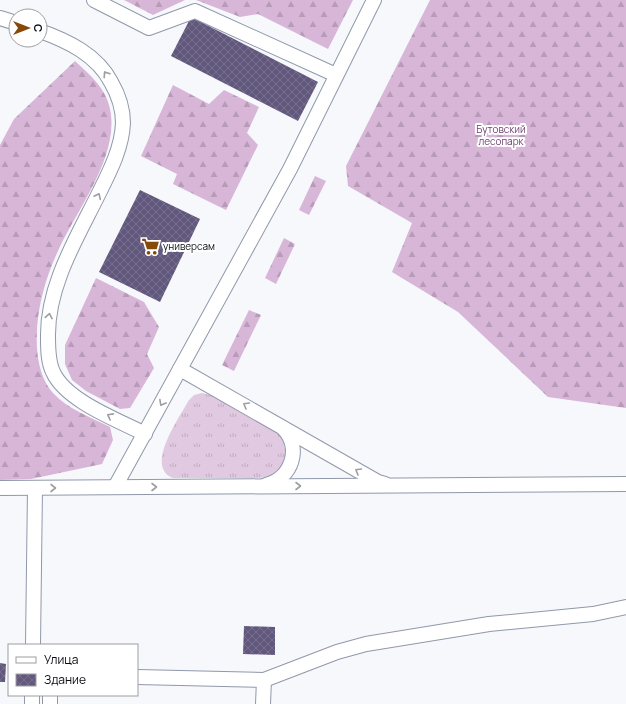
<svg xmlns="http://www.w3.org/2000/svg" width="626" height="704" viewBox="0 0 626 704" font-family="Manrope,sans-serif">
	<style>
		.grass { fill: url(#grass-tufts) }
		.forest { fill: url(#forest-firs) }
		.building { fill: url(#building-cross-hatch) }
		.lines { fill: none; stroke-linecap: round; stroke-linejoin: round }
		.minor-casing { stroke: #9098a9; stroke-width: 16 }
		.minor { stroke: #fff; stroke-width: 14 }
		.oneway { stroke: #9d9ea1 }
		.labels { text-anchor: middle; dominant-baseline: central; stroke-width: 4; stroke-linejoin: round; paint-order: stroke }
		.park-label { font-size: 10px; fill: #6e416e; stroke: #fff }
		.poi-label { font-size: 10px; fill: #0a0d13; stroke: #fff; text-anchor: start }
	</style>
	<defs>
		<pattern id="grass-tufts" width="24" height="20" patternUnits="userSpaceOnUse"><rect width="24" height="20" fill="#e1cae1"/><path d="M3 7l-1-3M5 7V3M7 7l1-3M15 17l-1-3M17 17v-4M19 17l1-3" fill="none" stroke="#c0acc0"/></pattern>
		<pattern id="forest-firs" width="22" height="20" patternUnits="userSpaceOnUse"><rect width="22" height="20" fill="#d8b6d8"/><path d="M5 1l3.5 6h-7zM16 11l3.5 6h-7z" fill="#b89bb8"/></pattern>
		<pattern id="building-cross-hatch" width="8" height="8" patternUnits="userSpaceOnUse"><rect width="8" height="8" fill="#62587d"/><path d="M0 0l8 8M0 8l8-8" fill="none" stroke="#77708c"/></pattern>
	</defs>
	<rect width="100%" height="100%" fill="#f6f8fc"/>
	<path class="grass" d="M202,393l9,2 66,37c16,20 8,42 -17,46h-87c-29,-11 6,-60 16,-78l5,-5z"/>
	<g class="forest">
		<path d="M124,0h61l-32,15z"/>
		<path d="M196,0h157l-25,49 -70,-35 -18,3z"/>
		<path d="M430,0h196v408l-78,-11 -90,-85 -66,-40 20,-49 -64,-37 -2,-20z"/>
		<path d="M75,61c14,13 31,27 35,48 10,47 -33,100 -52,142 -14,30 -23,64 -21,97 1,15 5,33 16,45 15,16 37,24 57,34l3,13 -11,24 -71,15 -31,1v-335l14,-26z"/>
		<path d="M173,85l36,19 15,-14 35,17 -12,26 11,12 -32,65 -53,-26 4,-10 -36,-18z"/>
		<path d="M315,176l11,5 -17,34 -10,-5z"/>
		<path d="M284,238l11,6 -19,40 -11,-6z"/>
		<path d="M96,278l48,24 15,25 -12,27 7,14 -24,40 -10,1 -34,-18 -14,-11 -7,-16v-19z"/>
		<path d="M249,310l12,5 -27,56 -12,-6z"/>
	</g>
	<g class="building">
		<path d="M191,17l127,65 -20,39 -127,-65z"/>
		<path d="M140,190l60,29 -40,83 -61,-30z"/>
		<path d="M244,626l31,1v28l-32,-1z"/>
		<path d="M0,663l6,1 -1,18h-5z"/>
	</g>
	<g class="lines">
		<defs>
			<g id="minor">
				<path d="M94,0l55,28 46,-17 141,64"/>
				<path d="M0,18l16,5"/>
				<path d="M40,31c28,10 57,24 71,51 7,12 12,27 12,41 -1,24 -12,46 -23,68 -22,45 -53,94 -52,146 0,11 0,25 5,35 13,29 65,48 92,62"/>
				<path d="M180,369l198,113 7,2"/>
				<path d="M266,485c26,-7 36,-37 17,-57"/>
				<path d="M115,487l175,-318 84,-169"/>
				<path d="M0,488l626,-4"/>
				<path d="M33,645l2,-157"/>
				<path d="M137,677l127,3 73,-28 29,-8 123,-20 104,-10 33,-7"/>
				<path d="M32,704v-9"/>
				<path d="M50,704v-9"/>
				<path d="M263,704l1,-24"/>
			</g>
		</defs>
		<use href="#minor" class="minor-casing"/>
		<use href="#minor" class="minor"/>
	</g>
	<defs><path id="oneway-chevron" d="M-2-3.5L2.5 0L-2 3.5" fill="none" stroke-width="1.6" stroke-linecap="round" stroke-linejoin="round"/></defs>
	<g class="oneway">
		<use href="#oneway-chevron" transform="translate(106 74) rotate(-123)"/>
		<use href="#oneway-chevron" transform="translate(98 196) rotate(-64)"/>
		<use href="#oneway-chevron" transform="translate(49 316) rotate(-79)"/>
		<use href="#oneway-chevron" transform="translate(162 403) rotate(119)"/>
		<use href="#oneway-chevron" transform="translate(246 405) rotate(-150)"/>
		<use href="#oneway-chevron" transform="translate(110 416) rotate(-152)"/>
		<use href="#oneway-chevron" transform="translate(358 471) rotate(-150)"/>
		<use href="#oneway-chevron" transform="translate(298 486)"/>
		<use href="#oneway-chevron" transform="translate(154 487)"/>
		<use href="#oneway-chevron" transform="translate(53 488)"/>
	</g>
	<defs>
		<symbol id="supermarket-bare" viewBox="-9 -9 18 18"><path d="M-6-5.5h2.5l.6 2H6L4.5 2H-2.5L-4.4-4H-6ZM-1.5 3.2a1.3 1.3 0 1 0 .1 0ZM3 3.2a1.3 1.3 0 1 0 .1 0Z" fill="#87490a" stroke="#fff" stroke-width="2.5" paint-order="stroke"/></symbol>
	</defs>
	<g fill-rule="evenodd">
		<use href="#supermarket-bare" x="138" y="234" width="25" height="25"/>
	</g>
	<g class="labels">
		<g class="park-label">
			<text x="501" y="129">Бутовский<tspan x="501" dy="12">лесопарк</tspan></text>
		</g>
		<g class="poi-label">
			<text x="163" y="246">универсам</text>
		</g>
	</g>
	<rect x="8" y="644" width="130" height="52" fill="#ffffff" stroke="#9d9ea1"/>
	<rect x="16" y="657" width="20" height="6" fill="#ffffff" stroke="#9d9ea1"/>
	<text x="44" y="664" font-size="12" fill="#0a0d13">Улица</text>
	<rect x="16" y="674" width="20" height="12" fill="url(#building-cross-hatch)" stroke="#9d9ea1"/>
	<text x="44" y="684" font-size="12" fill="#0a0d13">Здание</text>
	<g transform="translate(28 28) rotate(90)"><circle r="19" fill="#ffffff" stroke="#9d9ea1"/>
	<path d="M0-3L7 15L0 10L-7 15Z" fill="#87490a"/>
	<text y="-6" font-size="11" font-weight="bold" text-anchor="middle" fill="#0a0d13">С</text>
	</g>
</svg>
